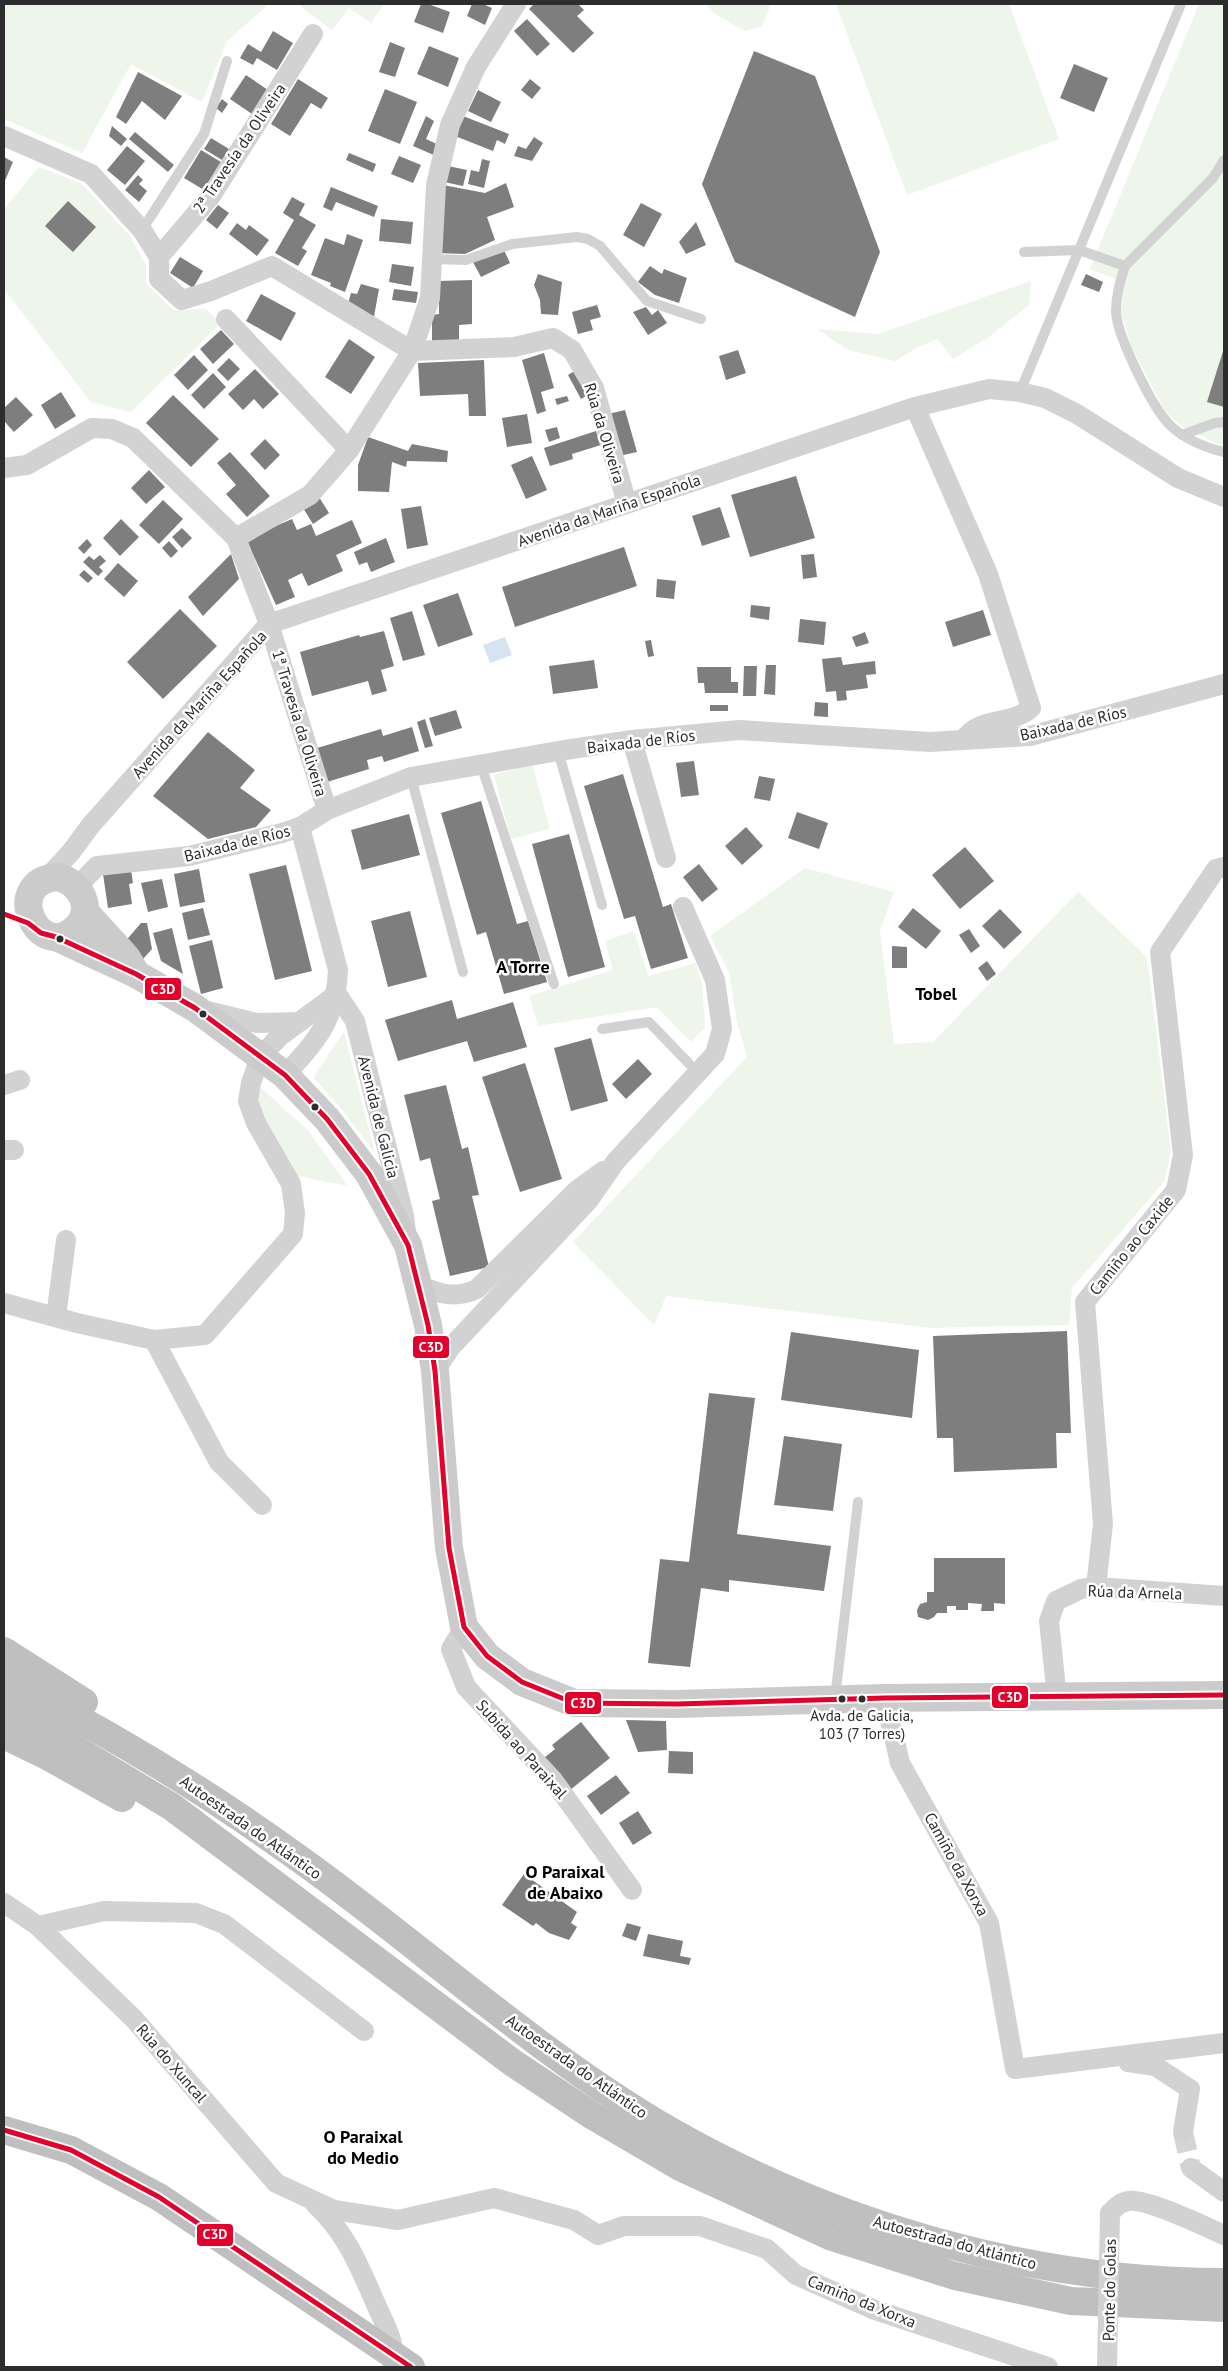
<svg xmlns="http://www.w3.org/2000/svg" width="1228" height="2371" viewBox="0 0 1228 2371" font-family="'PT Sans',sans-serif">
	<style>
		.green { fill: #eef5eb }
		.water { fill: #d6e4f2 }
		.building { fill: #7e7e7e }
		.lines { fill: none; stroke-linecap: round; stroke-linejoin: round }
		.street-tunnel { stroke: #d5d5d5; stroke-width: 20; stroke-dasharray: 20 10; stroke-linecap: butt }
		.lane { stroke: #d2d2d2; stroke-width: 10 }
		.street { stroke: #d2d2d2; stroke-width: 20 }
		.secondary { stroke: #cbcbcb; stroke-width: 28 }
		.highway { stroke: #bfbfbf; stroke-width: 28 }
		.street-bridge { stroke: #d2d2d2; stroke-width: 20 }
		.bus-1-casing { stroke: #fff; stroke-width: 9 }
		.bus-1 { stroke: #e4002b; stroke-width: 5 }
		.bus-dot { fill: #2d2d2d; stroke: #fff; stroke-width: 2 }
		.labels { text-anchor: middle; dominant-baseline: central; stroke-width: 5; stroke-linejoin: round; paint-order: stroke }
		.bus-label { font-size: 15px; fill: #2d2d2d; stroke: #fff }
		.street-label { font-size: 16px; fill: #2d2d2d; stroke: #fff }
		.neighbourhood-label { font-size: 18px; font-weight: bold; fill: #000; stroke: #fff }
		.line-badge { stroke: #fff; stroke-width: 2 }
		.badge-label { font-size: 14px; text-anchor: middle; font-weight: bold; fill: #fff }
	</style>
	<rect width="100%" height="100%" fill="#fff"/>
	<g class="green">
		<path d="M4,4h265l-42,37 -25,61 -71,-38 -49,89 -78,-34z"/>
		<path d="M298,4h86l-13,19 -22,-15 -17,22z"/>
		<path d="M706,4h65l-9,22 -18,5 -30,-18z"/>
		<path d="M836,4h173l50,135 -152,56z"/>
		<path d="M1199,4h25v443l-44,-22 -15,-14 -33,-63 -6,-19 -5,-17 4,-29 -35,-14z"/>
		<path d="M39,167l43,17 47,51 17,30v18l27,27 34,-1 13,15 -89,88 -40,-10 -87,-113v-80z"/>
		<path d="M1031,281l-2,24 -40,32 -36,22 -15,-20 -20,8 -23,14 -47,-11 -31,-21 61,5z"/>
		<path d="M532,764l18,65 -39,10 -17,-64z"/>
		<path d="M805,868l89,24 -14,38 14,114 39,-2 145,-150 69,65 24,195 -7,30 -92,106 -3,37 -138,3 -265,-32 -12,29 -81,-83 174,-185 -10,-35 -8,-50 -19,-36z"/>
		<path d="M634,931l14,45 48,-13 6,22 3,42 -14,15 -34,-35 -119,19 -9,-30 84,-26 -8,-29z"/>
		<path d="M344,1032l31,121 -31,-41 -30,-34 3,-7z"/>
		<path d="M261,1088l47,42 40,56 -51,-10 -41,-73z"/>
	</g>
	<path class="water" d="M505,637l7,18 -22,8 -7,-18z"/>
	<g class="building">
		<path d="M421,4h7l22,8 -7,21 -29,-11z"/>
		<path d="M472,4h11l9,4 -7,17 -18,-9z"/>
		<path d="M534,4h44l6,6 -7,6 17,17 -21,20 -44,-44z"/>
		<path d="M527,19l23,25 -13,12 -23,-25z"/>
		<path d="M273,31l20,12 -16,27 -20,-12 -4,7 -13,-7 8,-14 13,8z"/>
		<path d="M390,42l15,6 -10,29 -16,-5z"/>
		<path d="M429,46l30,12 -11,29 -31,-13z"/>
		<path d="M754,51l61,25 65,176 -25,65 -120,-55 -33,-78z"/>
		<path d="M1074,64l34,14 -14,34 -34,-14z"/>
		<path d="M138,72l44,24 -17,24 -23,-19 -16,23 -10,-7z"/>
		<path d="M246,75l22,15 -16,24 -22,-15z"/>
		<path d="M298,79l30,19 -7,11 -10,-6 -21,33 -19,-12z"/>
		<path d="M530,79l11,9 -9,11 -11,-9z"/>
		<path d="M385,89l32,13 -17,42 -32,-13z"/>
		<path d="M478,90l23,12 -10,20 -23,-11z"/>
		<path d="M222,99l6,5 -6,9 -6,-5z"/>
		<path d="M426,116l8,5 -8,18 15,7 -5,10 -23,-10z"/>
		<path d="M463,116l46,18 -4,10 -8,-4 -4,11 -38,-15z"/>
		<path d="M112,126l15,13 -6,7 -12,-10z"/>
		<path d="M135,132l39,33 -6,7 -39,-33z"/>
		<path d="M534,137l9,6 -11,18 -18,-5 4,-10 8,3z"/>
		<path d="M211,138l18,11 -7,11 -18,-11z"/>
		<path d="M127,146l18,15 -20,24 -18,-15z"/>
		<path d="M201,150l20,12 -17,28 -20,-12z"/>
		<path d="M349,153l27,11 -3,8 -27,-12z"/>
		<path d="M399,156l22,9 -8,18 -22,-9z"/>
		<path d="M4,157l9,5 -9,21z"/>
		<path d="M482,159l8,2 -6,27 -16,-4 3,-14 8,2z"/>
		<path d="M448,166l19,4 -4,16 -19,-4z"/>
		<path d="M138,175l5,5 -4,4 8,7 -8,11 -14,-12z"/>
		<path d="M506,183l8,24 -27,10 8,23 -30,14 -28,-1 6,-68 42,8z"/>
		<path d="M331,187l47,19 -4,11 -38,-15 -4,9 -9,-4z"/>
		<path d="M292,197l13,7 -6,11 17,10 -14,23 5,3 -9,15 -23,-13 19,-33 -11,-7z"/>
		<path d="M68,201l28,26 -23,25 -28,-26z"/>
		<path d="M641,203l21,11 -18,33 -21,-12z"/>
		<path d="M218,205l11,8 -12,16 -11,-9z"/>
		<path d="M381,219l32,3 -2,22 -32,-3z"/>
		<path d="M696,222l10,23 -20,9 -7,-12z"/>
		<path d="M237,223l9,7 3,-5 20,15 -12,16 -28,-22z"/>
		<path d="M347,234l16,6 -18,52 -15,-6 1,-3 -20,-8 14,-37 19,7z"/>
		<path d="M503,248l7,15 -29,14 -8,-15z"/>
		<path d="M180,257l23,14 -10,17 -23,-15z"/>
		<path d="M392,264l22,3 -3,19 -22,-4z"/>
		<path d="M650,266l12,8 2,-5 23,9 -8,25 -24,-8 -17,-13z"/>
		<path d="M538,274l24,8 -4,33 -17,-1 -1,-14 -6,-15z"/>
		<path d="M1086,274l17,8 -4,10 -18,-7z"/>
		<path d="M472,280v44l-13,1v16h-27v-26l7,-1v-33z"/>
		<path d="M361,284l18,5 -6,33 -26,-15 4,-14 6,1z"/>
		<path d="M394,289l24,3 -2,11 -24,-3z"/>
		<path d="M261,294l35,19 -15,28 -35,-20z"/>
		<path d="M597,305l4,12 -11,3 3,10 -15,4 -6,-22z"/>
		<path d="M646,307l6,8 6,-5 9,13 -19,12 -15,-23z"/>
		<path d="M221,330l13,14 -21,20 -13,-15z"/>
		<path d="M349,339l26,18 -24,37 -26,-17z"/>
		<path d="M1224,348v59l-17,-5z"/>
		<path d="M738,350l8,23 -20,7 -7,-24z"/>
		<path d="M544,353l10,35 -13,4 5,19 -9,3 -15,-54z"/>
		<path d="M194,355l14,15 -20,20 -14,-15z"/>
		<path d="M229,358l11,11 -12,12 -11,-11z"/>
		<path d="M484,360l2,56h-17l-1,-22 -48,2 -2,-33z"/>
		<path d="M255,369l24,25 -16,15 -9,-10 -11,11 -15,-16z"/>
		<path d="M576,370l14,24 -9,5 -13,-24z"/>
		<path d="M213,373l13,14 -22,22 -13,-14z"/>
		<path d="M61,392l15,24 -21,13 -14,-24z"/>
		<path d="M173,395l46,44 -28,28 -45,-44z"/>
		<path d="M567,396l2,5 -12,4 -2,-6z"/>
		<path d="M16,397l17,18 -19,17 -10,-11v-13z"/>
		<path d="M625,410l12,42 -18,4 -11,-42z"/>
		<path d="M527,414l5,29 -25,4 -5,-29z"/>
		<path d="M557,427l3,11 -11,4 -4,-12z"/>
		<path d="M596,431l5,14 -29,9 1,5 -23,7 -6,-18z"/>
		<path d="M368,437l40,14 4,-7 36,7 -1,11 -40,-1 -1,6 -14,-5 -3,30 -31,-1v-26z"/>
		<path d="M265,439l15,16 -15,15 -15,-16z"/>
		<path d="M230,452l40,44 -23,21 -21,-23 10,-9 -19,-22z"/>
		<path d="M532,456l15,34 -21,9 -15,-34z"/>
		<path d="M149,470l16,17 -19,17 -15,-16z"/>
		<path d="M796,476l19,62 -65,19 -19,-62z"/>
		<path d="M319,497l10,16 -16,11 -10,-16z"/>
		<path d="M163,500l20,19 -24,25 -20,-19z"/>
		<path d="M421,506l7,39 -21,4 -6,-40z"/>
		<path d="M720,507l10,30 -28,9 -10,-30z"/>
		<path d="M121,519l18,18 -19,19 -17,-18z"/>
		<path d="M292,519l5,11 14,-6 5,12 36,-16 10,23 -26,12 7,16 -35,15 -6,-13 -14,7 7,17 -19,8 -30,-66z"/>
		<path d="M182,528l10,10 -10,10 -10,-11z"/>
		<path d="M386,538l9,24 -24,10 -4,-10 -8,3 -5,-13z"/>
		<path d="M87,539l5,6 -8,9 -6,-6z"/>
		<path d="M169,541l9,10 -7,7 -9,-10z"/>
		<path d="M624,547l13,39 -122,41 -13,-40z"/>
		<path d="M231,554l8,25 -36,37 -15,-19z"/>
		<path d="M814,554l3,23 -14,2 -2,-24z"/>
		<path d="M100,555l6,6 -7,6 4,4 -5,5 -15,-14 6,-6 5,4z"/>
		<path d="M118,563l20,18 -14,16 -20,-18z"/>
		<path d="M84,570l9,8 -5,5 -9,-8z"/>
		<path d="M657,579l19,2 -2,18 -18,-2z"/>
		<path d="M458,593l15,42 -35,12 -15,-42z"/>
		<path d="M751,605l19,2 -1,13 -19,-3z"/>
		<path d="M180,609l37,37 -54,53 -36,-37z"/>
		<path d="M983,610l8,25 -38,12 -8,-25z"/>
		<path d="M412,611l13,44 -22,6 -13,-43z"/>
		<path d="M800,619l26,3 -2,23 -26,-3z"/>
		<path d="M384,631l10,35 -13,4 6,21 -15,4 -4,-14 -56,15 -12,-44 59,-17 1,2z"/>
		<path d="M865,632l4,11 -13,4 -4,-10z"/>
		<path d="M651,640l3,16 -6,1 -3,-16z"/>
		<path d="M841,657l2,8 32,-4 1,13 -10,1 2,13 -22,3 1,9 -10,1 -1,-10 -10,1 -4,-33z"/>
		<path d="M594,660l4,28 -45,6 -4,-28z"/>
		<path d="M766,665h10l-1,30 -11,-1z"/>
		<path d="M744,666h13l-1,30h-13z"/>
		<path d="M697,667h34v15h7v11h-33l-1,-10h-6z"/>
		<path d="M815,702l13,1v14l-14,-1z"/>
		<rect x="710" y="705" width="18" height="6"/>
		<path d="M456,710l6,18 -27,8 -6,-18z"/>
		<path d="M425,719l8,27 -8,2 -8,-26z"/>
		<path d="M412,727l7,24 -35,11 -2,-6 -15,4 2,9 -42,13 -10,-34 64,-19 2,7z"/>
		<path d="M208,732l47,38 -15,18 31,22 -15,17 -48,12 -55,-43z"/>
		<path d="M694,761l5,34 -18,2 -5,-34z"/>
		<path d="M623,774l40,133 8,-3 17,54 -37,11 -16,-53 -11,3 -40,-133z"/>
		<path d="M759,776l16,3 -5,22 -16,-3z"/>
		<path d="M481,801l36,123 11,-3 19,61 -43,12 -18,-62 -9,3 -36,-122z"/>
		<path d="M797,812l31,11 -9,26 -31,-11z"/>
		<path d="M409,814l11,41 -58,15 -11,-40z"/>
		<path d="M746,827l17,19 -21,19 -17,-19z"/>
		<path d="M569,834l36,133 -37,10 -36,-133z"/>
		<path d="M965,847l29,34 -34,28 -28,-34z"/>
		<path d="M699,864l19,25 -16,13 -19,-25z"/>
		<path d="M286,865l26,106 -37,9 -26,-106z"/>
		<path d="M199,869l6,33 -25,5 -6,-33z"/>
		<path d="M131,870l2,13 -4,1 3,20 -24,4 -5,-34z"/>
		<path d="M162,879l6,28 -20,5 -7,-29z"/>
		<path d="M203,908l7,27 -22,5 -6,-27z"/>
		<path d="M913,908l28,23 -15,18 -28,-22z"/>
		<path d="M1000,909l22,23 -18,17 -22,-23z"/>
		<path d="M410,911l17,66 -39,10 -17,-66z"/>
		<path d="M141,923h6l5,26 -9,10 -20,-15z"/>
		<path d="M172,928l11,46 -22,-13 -8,-28z"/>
		<path d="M969,929l11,17 -9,7 -12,-18z"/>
		<path d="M212,940l11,48 -22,6 -12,-48z"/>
		<path d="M892,946l15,1v21h-15z"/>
		<path d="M987,961l9,13 -9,7 -9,-13z"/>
		<path d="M452,1000l5,19 56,-17 14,45 -53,15 -7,-21 -69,20 -13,-41z"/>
		<path d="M591,1038l17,63 -37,10 -17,-63z"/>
		<path d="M638,1059l14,15 -26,25 -14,-15z"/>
		<path d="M525,1063l37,116 -42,13 -38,-115z"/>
		<path d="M446,1085l16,64 6,-2 11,48 -7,1 17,71 -39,9 -18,-75 8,-2 -10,-41 -10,3 -16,-66z"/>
		<path d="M1067,1331l4,102h-15l1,35 -103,4 -1,-34h-16l-4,-102z"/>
		<path d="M791,1332l128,18 -7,68 -131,-18z"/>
		<path d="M709,1393l46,5 -18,136 94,12 -7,45 -95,-11v12l-28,-4 -11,79 -42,-4 12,-104 29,3z"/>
		<path d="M784,1436l58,8 -9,67 -59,-6z"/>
		<path d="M934,1558h71v46l-11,-1v8h-13l1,-7 -14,-1v7h-12v-4h-9v7h-10l-3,4 -6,3 -10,-3 -1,-7 3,-6 7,-2v-10h7z"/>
		<path d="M626,1720l40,1 1,29 -29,2z"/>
		<path d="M581,1722l29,36 -40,32 -26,-32 11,-9 -3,-4z"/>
		<path d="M669,1751l24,1v22l-25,-1z"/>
		<path d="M616,1775l14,18 -29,22 -14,-19z"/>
		<path d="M638,1811l14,22 -19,12 -14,-22z"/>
		<path d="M524,1874l53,38 -6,11 6,4 -8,13 -20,-7 -13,-10 -3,3 -31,-21z"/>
		<path d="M627,1923l14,4 -5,14 -14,-5z"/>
		<path d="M648,1934l35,7 -3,15 11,2 -2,7 -46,-9z"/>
	</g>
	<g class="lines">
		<path class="street-tunnel" d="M1183,2132l8,36"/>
		<g class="lane">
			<path d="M142,230l62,-96 23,-73"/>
			<path d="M1024,252l55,-2 46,16 88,-88 11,-18"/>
			<path d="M432,259l34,1 46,-16 65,-7 11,2 12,7 47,55 54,18"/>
			<path d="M1125,266c-5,15 -9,29 -9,45 0,23 35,93 51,111 13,15 38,26 57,30"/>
			<path d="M1020,392l161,-388"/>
			<path d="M1182,435l33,-12 9,-1"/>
			<path d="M558,751l44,154"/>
			<path d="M481,765l73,219"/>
			<path d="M411,777l52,195"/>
			<path d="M602,1029l47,-7 50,52"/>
			<path d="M835,1698l23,-196"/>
		</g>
		<g class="street">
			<path d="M4,136l87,38 51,56 17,27v22l23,21 29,-9 61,-25 140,85 102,-4 39,-9 19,12 22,38 33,116"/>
			<path d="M159,257l52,-61 102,-162"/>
			<path d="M226,319l123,131"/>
			<path d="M915,407l73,167 43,134c-19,17 -51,9 -66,30"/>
			<path d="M4,468l23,-3 65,-37 20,1 21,9 103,100 33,86 58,186"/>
			<path d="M236,538l74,-43 39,-45 63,-99 18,-53 6,-113 14,-60 26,-58 40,-63"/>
			<path d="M632,740l34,118"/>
			<path d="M47,878l24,-26 20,-27 178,-201 646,-217 74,-18 31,3 25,6 32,16 101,64 46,19"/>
			<path d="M76,888l21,-22 92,-10 93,-23 18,-6 27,-17 84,-33 147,-26 74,-11 107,-10 191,12 100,-6 194,-52"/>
			<path d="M337,994l18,27 49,195 2,15"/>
			<path d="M203,1010l54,13 43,-1"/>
			<path d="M285,1075c32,-35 51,-55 53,-105l-38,-143"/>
			<path d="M4,1085l16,-5"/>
			<path d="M4,1150h10"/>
			<path d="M418,1285c21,9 38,14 59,4l100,-99 26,-19"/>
			<path d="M4,1303l73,20 77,17 51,-5 88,-101 2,-21 -4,-29 -35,-61 -8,-22 3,-18 9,-26 19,-20 58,-43"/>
			<path d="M56,1317l10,-77"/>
			<path d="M154,1340l65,122 43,43"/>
			<path d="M435,1371l15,-23 138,-147 28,-40 99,-107 7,-25 -7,-49 -32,-73"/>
			<path d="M1096,1587l7,-63 -18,-222 91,-112 7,-35 -23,-203 56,-83 8,-2"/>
			<path d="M464,1627l-13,22 15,38 87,93 79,110"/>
			<path d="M885,1698l15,65 89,160 26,146 209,-26"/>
			<path d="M1057,1698l-8,-77 7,-20 25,-12 15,-2 128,9"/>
			<path d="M4,1903l34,23 96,93 142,164 58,27 64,10 96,-22 80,22 24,15 26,-9h76l67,23 29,26 79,35 173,57"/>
			<path d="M38,1926l66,-15 92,2 28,11 140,107"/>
			<path d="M1128,2062l27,4 35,23 -7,43"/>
			<path d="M1191,2168l33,24"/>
			<path d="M315,2204c32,29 46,66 63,105 7,16 19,36 14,54"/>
			<path d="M1110,2213c6,-6 10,-11 19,-12 17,-3 77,26 95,34"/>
		</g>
		<g class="secondary">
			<path d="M58,877c22,5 37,32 19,50 -38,39 -77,-46 -19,-50z"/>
			<path d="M86,913l41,45 7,12"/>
			<path d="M56,937l80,37 59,34 90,67 42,44 42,55 39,71 20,80 7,46 14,177 15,79 23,29 35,26 52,21 103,1 208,-6 339,-3"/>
		</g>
		<g class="highway">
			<path d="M4,1651l80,51"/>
			<path d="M4,1680c104,51 203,112 297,180 123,88 240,197 371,272 166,94 361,150 552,150"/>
			<path d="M4,1709l55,30 113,68 341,256 80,53 87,51 152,70 123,39 116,25 153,7"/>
			<path d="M4,1735l45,22 73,41"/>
			<path d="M4,2130l67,20 88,47 252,170"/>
		</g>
		<path class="street-bridge" d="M1107,2367l3,-154"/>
		<defs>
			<g id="bus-1">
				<path d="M4,914l24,9 13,10 15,4 80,37 59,34 90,67 42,44 42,55 39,71 20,80 7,46 14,177 15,79 23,29 35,26 52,21 103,1 208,-6 339,-3"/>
				<path d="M4,2130l67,20 88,47 252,170"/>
			</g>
		</defs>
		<use href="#bus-1" class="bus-1-casing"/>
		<use href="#bus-1" class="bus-1"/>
	</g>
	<g class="bus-dot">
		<circle cx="60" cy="939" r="4.5"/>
		<circle cx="203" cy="1014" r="4.5"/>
		<circle cx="315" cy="1107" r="4.5"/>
		<circle cx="842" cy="1699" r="4.5"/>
		<circle cx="862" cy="1699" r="4.5"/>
	</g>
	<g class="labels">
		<g class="bus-label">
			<text x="862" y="1715">Avda. de Galicia,<tspan x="862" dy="18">103 (7 Torres)</tspan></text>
		</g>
		<g class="street-label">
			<text transform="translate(239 148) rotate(-56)">2ª Travesía da Oliveira</text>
			<text transform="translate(605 433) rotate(73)">Rúa da Oliveira</text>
			<text transform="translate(609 510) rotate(-19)">Avenida da Mariña Española</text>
			<text transform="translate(199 704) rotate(-48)">Avenida da Mariña Española</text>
			<text transform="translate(300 723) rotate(73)">1ª Travesía da Oliveira</text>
			<text transform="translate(1073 723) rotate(-13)">Baixada de Ríos</text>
			<text transform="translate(641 741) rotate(-7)">Baixada de Ríos</text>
			<text transform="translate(237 843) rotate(-14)">Baixada de Ríos</text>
			<text transform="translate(379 1117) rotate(76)">Avenida de Galicia</text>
			<text transform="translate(1131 1245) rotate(-51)">Camiño ao Caxide</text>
			<text transform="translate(1135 1592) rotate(2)">Rúa da Arnela</text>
			<text transform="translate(522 1749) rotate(48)">Subida ao Paraixal</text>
			<text transform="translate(251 1827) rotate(35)">Autoestrada do Atlántico</text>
			<text transform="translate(957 1864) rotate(61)">Camiño da Xorxa</text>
			<text transform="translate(172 2063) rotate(49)">Rúa do Xuncal</text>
			<text transform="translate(577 2066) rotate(35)">Autoestrada do Atlántico</text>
			<text transform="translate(955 2242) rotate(15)">Autoestrada do Atlántico</text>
			<text transform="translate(1109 2290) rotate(-89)">Ponte do Golas</text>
			<text transform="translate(862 2301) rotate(22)">Camiño da Xorxa</text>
		</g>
		<g class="neighbourhood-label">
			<text x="523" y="966">A Torre</text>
			<text x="936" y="993">Tobel</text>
			<text x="565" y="1871">O Paraixal<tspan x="565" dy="21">de Abaixo</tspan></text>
			<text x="363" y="2136">O Paraixal<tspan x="363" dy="21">do Medio</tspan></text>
		</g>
	</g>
	<g class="line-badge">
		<rect x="144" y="977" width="38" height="24" rx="5" fill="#e4002b"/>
		<rect x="412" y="1335" width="38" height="24" rx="5" fill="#e4002b"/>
		<rect x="991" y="1685" width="38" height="24" rx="5" fill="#e4002b"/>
		<rect x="564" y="1691" width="38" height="24" rx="5" fill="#e4002b"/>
		<rect x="196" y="2223" width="38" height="24" rx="5" fill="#e4002b"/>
	</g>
	<g class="badge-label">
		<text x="163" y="994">C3D</text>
		<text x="431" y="1352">C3D</text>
		<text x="1010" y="1702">C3D</text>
		<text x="583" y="1708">C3D</text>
		<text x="215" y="2239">C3D</text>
	</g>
	<rect width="1228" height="2371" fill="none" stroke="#2d2d2d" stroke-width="10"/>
</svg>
